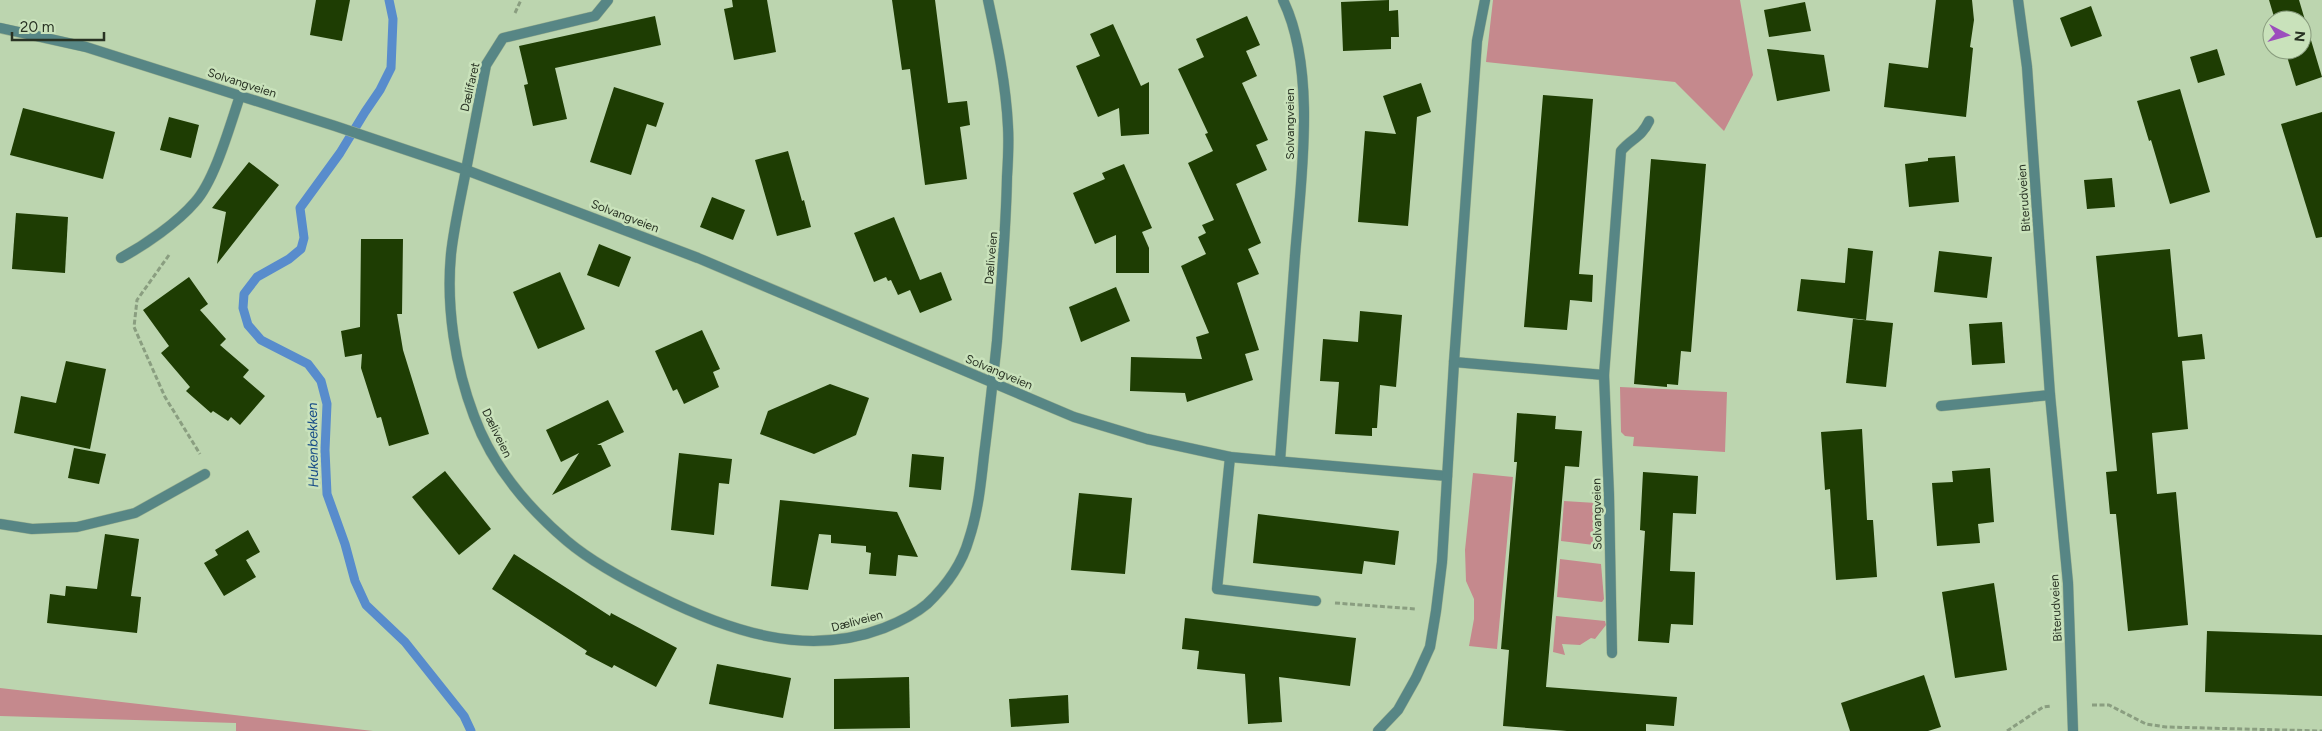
<svg xmlns="http://www.w3.org/2000/svg" width="2322" height="731" viewBox="0 0 2322 731" font-family="Figtree,sans-serif">
	<style>
		.green { fill: #c5898d }
		.lines { fill: none; stroke-linecap: round; stroke-linejoin: round }
		.stream { stroke: #588ccc; stroke-width: 9 }
		.building { fill: #1e3d03 }
		.service-casing { stroke: #9bb190; stroke-width: 11 }
		.minor-casing { stroke: #9bb190; stroke-width: 11 }
		.path { stroke: #8a9e80; stroke-width: 3; stroke-dasharray: 5 2.5; stroke-linecap: butt }
		.service { stroke: #578685; stroke-width: 10 }
		.minor { stroke: #578685; stroke-width: 10 }
		.labels { text-anchor: middle; dominant-baseline: central; stroke-width: 5; stroke-linejoin: round; paint-order: stroke }
		.street-label { font-size: 12px; fill: #283223; stroke: #c9e2bb }
		.water-label { font-size: 14px; font-style: italic; fill: #164b87; stroke: #c9e2bb }
	</style>
	<rect width="100%" height="100%" fill="#bcd5af"/>
	<g class="green">
		<path d="M1493,0h247l13,75 -29,56 -49,-49 -189,-20z"/>
		<path d="M1620,387l107,5 -2,60 -92,-6 1,-9 -9,-1 -4,-4z"/>
		<path d="M1473,473l40,4 -16,172 -28,-3 5,-27v-20l-8,-18 -1,-31z"/>
		<path d="M1564,501l32,2 5,2 1,41 -41,-5z"/>
		<path d="M1560,559l41,5 3,35 -2,3 -45,-5z"/>
		<path d="M1556,616l49,5 1,4 -11,14 -4,-1 -11,7 -18,-1 3,11 -12,-3z"/>
		<path d="M0,688l373,43h-137v-8l-236,-7z"/>
	</g>
	<g class="lines">
		<path class="stream" d="M389,0l4,19 -2,49 -11,22 -15,22 -25,41 -40,55 4,30 -3,11 -12,10 -32,18 -13,17 -1,14 5,17 13,15 47,24 13,17 6,23 -2,46 2,44 18,50 10,37 11,24 39,37 59,74 7,15"/>
	</g>
	<g class="building">
		<path d="M316,0h34l-8,41 -32,-6z"/>
		<path d="M732,0h35l9,52 -42,8 -10,-51 9,-2z"/>
		<path d="M892,0h43l13,103 19,-2 3,24 -10,2 7,52 -42,6 -15,-116 -8,1z"/>
		<path d="M1389,0v11l9,-1 1,27h-8v12l-48,2 -2,-49z"/>
		<path d="M1936,0h36l2,20 -4,27 3,1 -7,69 -82,-10 5,-44 39,5z"/>
		<path d="M2269,0h30l23,77 -26,9 -11,-36h17v-30h-27z"/>
		<path d="M1805,2l6,29 -42,6 -5,-27z"/>
		<path d="M2091,6l11,30 -31,11 -11,-29z"/>
		<path d="M655,16l6,29 -106,23 12,51 -34,7 -9,-41 4,-1 -9,-38z"/>
		<path d="M1247,16l13,29 -14,6 11,25 -15,7 26,57 -12,5 11,25 -31,14 25,59 -13,6 11,25 -22,9 22,67 -14,4 8,26 -66,22 -2,-9 -55,-2 1,-34 71,2 -6,-22 13,-4 -28,-67 25,-12 -8,-17 8,-4 -4,-8 12,-5 -26,-57 25,-12 -8,-17 3,-1 -30,-64 26,-12 -8,-18z"/>
		<path d="M1113,24l28,62 8,-4v52l-28,2 -2,-28 -21,9 -22,-51 24,-10 -10,-22z"/>
		<path d="M1767,49l57,6 6,36 -53,10z"/>
		<path d="M2217,49l8,26 -27,8 -8,-26z"/>
		<path d="M1421,83l10,29 -14,5 -9,109 -50,-4 7,-91 31,3 -13,-38z"/>
		<path d="M614,87l50,16 -8,24 -9,-3 -16,51 -41,-13z"/>
		<path d="M2180,89l30,103 -40,12 -19,-64 -2,1 -12,-40z"/>
		<path d="M1543,95l50,4 -14,175 14,1 -1,27 -22,-2 -3,30 -43,-3z"/>
		<path d="M23,108l92,24 -12,47 -93,-24z"/>
		<path d="M2322,112v125l-6,1 -35,-114z"/>
		<path d="M169,117l30,8 -8,33 -31,-8z"/>
		<path d="M788,151l14,50 2,-1 7,27 -34,9 -22,-76z"/>
		<path d="M1955,156l4,46 -50,5 -4,-43 23,-3v-3z"/>
		<path d="M1651,159l55,5 -15,188 -10,-1 -3,34 -11,-1v3l-33,-3z"/>
		<path d="M249,162l30,23 -62,79 9,-52 -14,-4z"/>
		<path d="M1124,164l28,64 -10,4 7,16v25h-33v-38l-21,9 -22,-51 32,-14 -3,-6z"/>
		<path d="M2112,178l3,29 -28,2 -3,-29z"/>
		<path d="M712,197l33,13 -12,30 -33,-13z"/>
		<path d="M16,213l52,4 -3,56 -53,-4z"/>
		<path d="M894,217l26,63 21,-8 11,28 -32,13 -10,-23 -12,5 -7,-15 -3,1 -2,-4 -12,5 -20,-49z"/>
		<path d="M361,239h42l-1,75h-5l6,36 26,84 -40,12 -8,-29 -4,1 -16,-50 1,-14 -17,3 -4,-26 19,-4z"/>
		<path d="M599,244l32,13 -12,30 -32,-12z"/>
		<path d="M1848,248l25,3 -7,69 -69,-9 4,-32 44,4z"/>
		<path d="M2170,249l8,88 24,-3 3,25 -23,2 6,68 -36,4 5,61 19,-2 12,133 -60,6 -12,-117h-6l-4,-42 11,-1 -21,-215z"/>
		<path d="M1939,251l53,6 -5,41 -53,-6z"/>
		<path d="M560,272l25,57 -47,20 -25,-57z"/>
		<path d="M189,277l19,27 -8,6 26,29 -6,6 29,25 -6,7 22,19 -25,29 -9,-8 -3,4 -15,-10 -2,2 -25,-22 4,-4 -29,-34 8,-7 -26,-36z"/>
		<path d="M1116,287l14,34 -49,21 -12,-35z"/>
		<path d="M1360,311l42,4 -6,72 -16,-2 -3,43h-5v8l-37,-2 4,-52 -19,-1 3,-42 35,3z"/>
		<path d="M1853,319l40,4 -7,64 -40,-4z"/>
		<path d="M2002,322l3,41 -33,2 -3,-41z"/>
		<path d="M702,330l18,39 -7,3 6,15 -35,17 -7,-15 -4,2 -18,-40z"/>
		<path d="M66,361l40,8 -16,80 -76,-16 7,-37 35,7z"/>
		<path d="M830,384l39,14 -13,37 -42,19 -54,-20 8,-23z"/>
		<path d="M608,400l16,32 -27,13h4l10,21 -59,29 27,-42 -18,9 -15,-32z"/>
		<path d="M1517,413l39,3 -1,13 27,2 -3,36 -14,-1 -19,221 131,10 -3,29 -28,-2v7h-79l-64,-5 6,-76 -8,-1 16,-187h-3z"/>
		<path d="M1862,429l5,91h6l4,57 -41,3 -6,-91 -5,1 -4,-58z"/>
		<path d="M74,448l32,6 -7,30 -31,-6z"/>
		<path d="M679,453l53,6 -3,25 -10,-1 -5,52 -43,-5z"/>
		<path d="M912,454l32,3 -3,33 -32,-3z"/>
		<path d="M1990,468l4,54 -16,2 2,19 -43,3 -5,-63 21,-1 -1,-11z"/>
		<path d="M445,471l46,58 -32,26 -47,-58z"/>
		<path d="M1643,472l55,4 -2,38 -23,-1 -3,58 25,1 -2,53 -22,-1 -2,19 -31,-2 7,-110 -5,-1z"/>
		<path d="M1079,493l53,5 -7,76 -54,-4z"/>
		<path d="M780,500l117,12 21,45 -20,-2 -2,21 -27,-2 2,-21 -5,-1v-6l-35,-3v-8l-12,-1 -11,56 -37,-4z"/>
		<path d="M1258,514l141,17 -4,34 -31,-4 -2,13 -109,-11z"/>
		<path d="M248,530l12,22 -14,8 10,17 -32,19 -20,-33 14,-8 -3,-5z"/>
		<path d="M105,534l34,5 -8,57 10,1 -4,36 -90,-10 3,-29 15,2 1,-10 31,3z"/>
		<path d="M514,554l96,62 1,-3 66,35 -21,39 -42,-22 -2,3 -27,-14 2,-3 -95,-62z"/>
		<path d="M1994,583l13,87 -52,8 -13,-86z"/>
		<path d="M1185,618l171,20 -6,48 -71,-9 3,45 -34,2 -3,-50 -48,-5 2,-18 -17,-2z"/>
		<path d="M2207,631l115,4v61l-117,-4z"/>
		<path d="M717,664l74,14 -8,40 -74,-14z"/>
		<path d="M1924,675l17,52 -13,4h-78l-9,-28z"/>
		<path d="M909,677l1,51 -76,1v-50z"/>
		<path d="M1068,695l1,28 -58,4 -2,-28z"/>
	</g>
	<g class="lines">
		<defs>
			<g id="service">
				<path d="M466,170l20,-105 17,-27 92,-22 13,-16"/>
				<path d="M121,258c24,-13 56,-35 74,-56 20,-22 35,-77 45,-106"/>
				<path d="M1941,406l109,-11"/>
				<path d="M1230,457l-13,132 99,12"/>
			</g>
			<g id="minor">
				<path d="M2018,0l9,67 23,328 18,188 5,148"/>
				<path d="M0,28l86,19 249,79 131,44 232,88 376,159 73,22 83,18 217,19"/>
				<path d="M466,170c-5,27 -12,56 -15,84 -5,53 4,112 23,162 18,49 53,91 93,125 26,22 60,40 91,55 71,35 148,62 226,32 15,-6 30,-13 43,-24 19,-18 35,-40 42,-65 9,-27 12,-56 15,-84 5,-38 9,-76 13,-114 4,-55 9,-109 10,-164 1,-16 2,-34 1,-50 -2,-43 -11,-85 -20,-127"/>
				<path d="M1454,362l150,13"/>
				<path d="M1280,461c5,-69 10,-137 15,-205 6,-77 22,-186 -12,-256"/>
				<path d="M0,524l32,5 45,-2 58,-14 70,-39"/>
				<path d="M1612,653l-3,-158 -5,-120 17,-224c11,-13 20,-13 28,-30"/>
				<path d="M1378,731l20,-21 18,-32 14,-31 6,-36 6,-49 12,-200 23,-321 8,-41"/>
			</g>
		</defs>
		<use href="#service" class="service-casing"/>
		<use href="#minor" class="minor-casing"/>
		<g class="path">
			<path d="M515,13l6,-13"/>
			<path d="M169,255l-32,45 -3,27 31,70 35,57"/>
			<path d="M1335,603l81,6"/>
			<path d="M2092,705h17l37,19 20,3 156,4"/>
			<path d="M2007,731l36,-24 8,-1"/>
		</g>
		<use href="#service" class="service"/>
		<use href="#minor" class="minor"/>
	</g>
	<g class="labels">
		<g class="street-label">
			<text transform="translate(242 83) rotate(18)">Solvangveien</text>
			<text transform="translate(470 87) rotate(-77)">Dælifaret</text>
			<text transform="translate(1290 124) rotate(-90)">Solvangveien</text>
			<text transform="translate(2024 198) rotate(-94)">Biterudveien</text>
			<text transform="translate(625 216) rotate(21)">Solvangveien</text>
			<text transform="translate(991 258) rotate(-85)">Dæliveien</text>
			<text transform="translate(999 372) rotate(23)">Solvangveien</text>
			<text transform="translate(497 433) rotate(64)">Dæliveien</text>
			<text transform="translate(1597 514) rotate(-91)">Solvangveien</text>
			<text transform="translate(2056 608) rotate(-93)">Biterudveien</text>
			<text transform="translate(857 621) rotate(-15)">Dæliveien</text>
		</g>
		<g class="water-label">
			<text transform="translate(313 445) rotate(-91)">Hukenbekken</text>
		</g>
	</g>
	<g transform="translate(2287 35) rotate(96)"><circle r="24" fill="#c9e2bb" stroke="#899c7e"/>
	<path d="M0-4L9 19L0 12L-9 19Z" fill="#9c4dbd"/>
	<text y="-8" font-size="14" font-weight="bold" text-anchor="middle" fill="#283223">N</text>
	</g>
	<path d="M12 32v8h92v-8" fill="none" stroke="#283223" stroke-width="2.5"/>
	<text x="20" y="32" font-size="15" fill="#283223" stroke="#c9e2bb" stroke-width="4" paint-order="stroke">20 m</text>
</svg>
